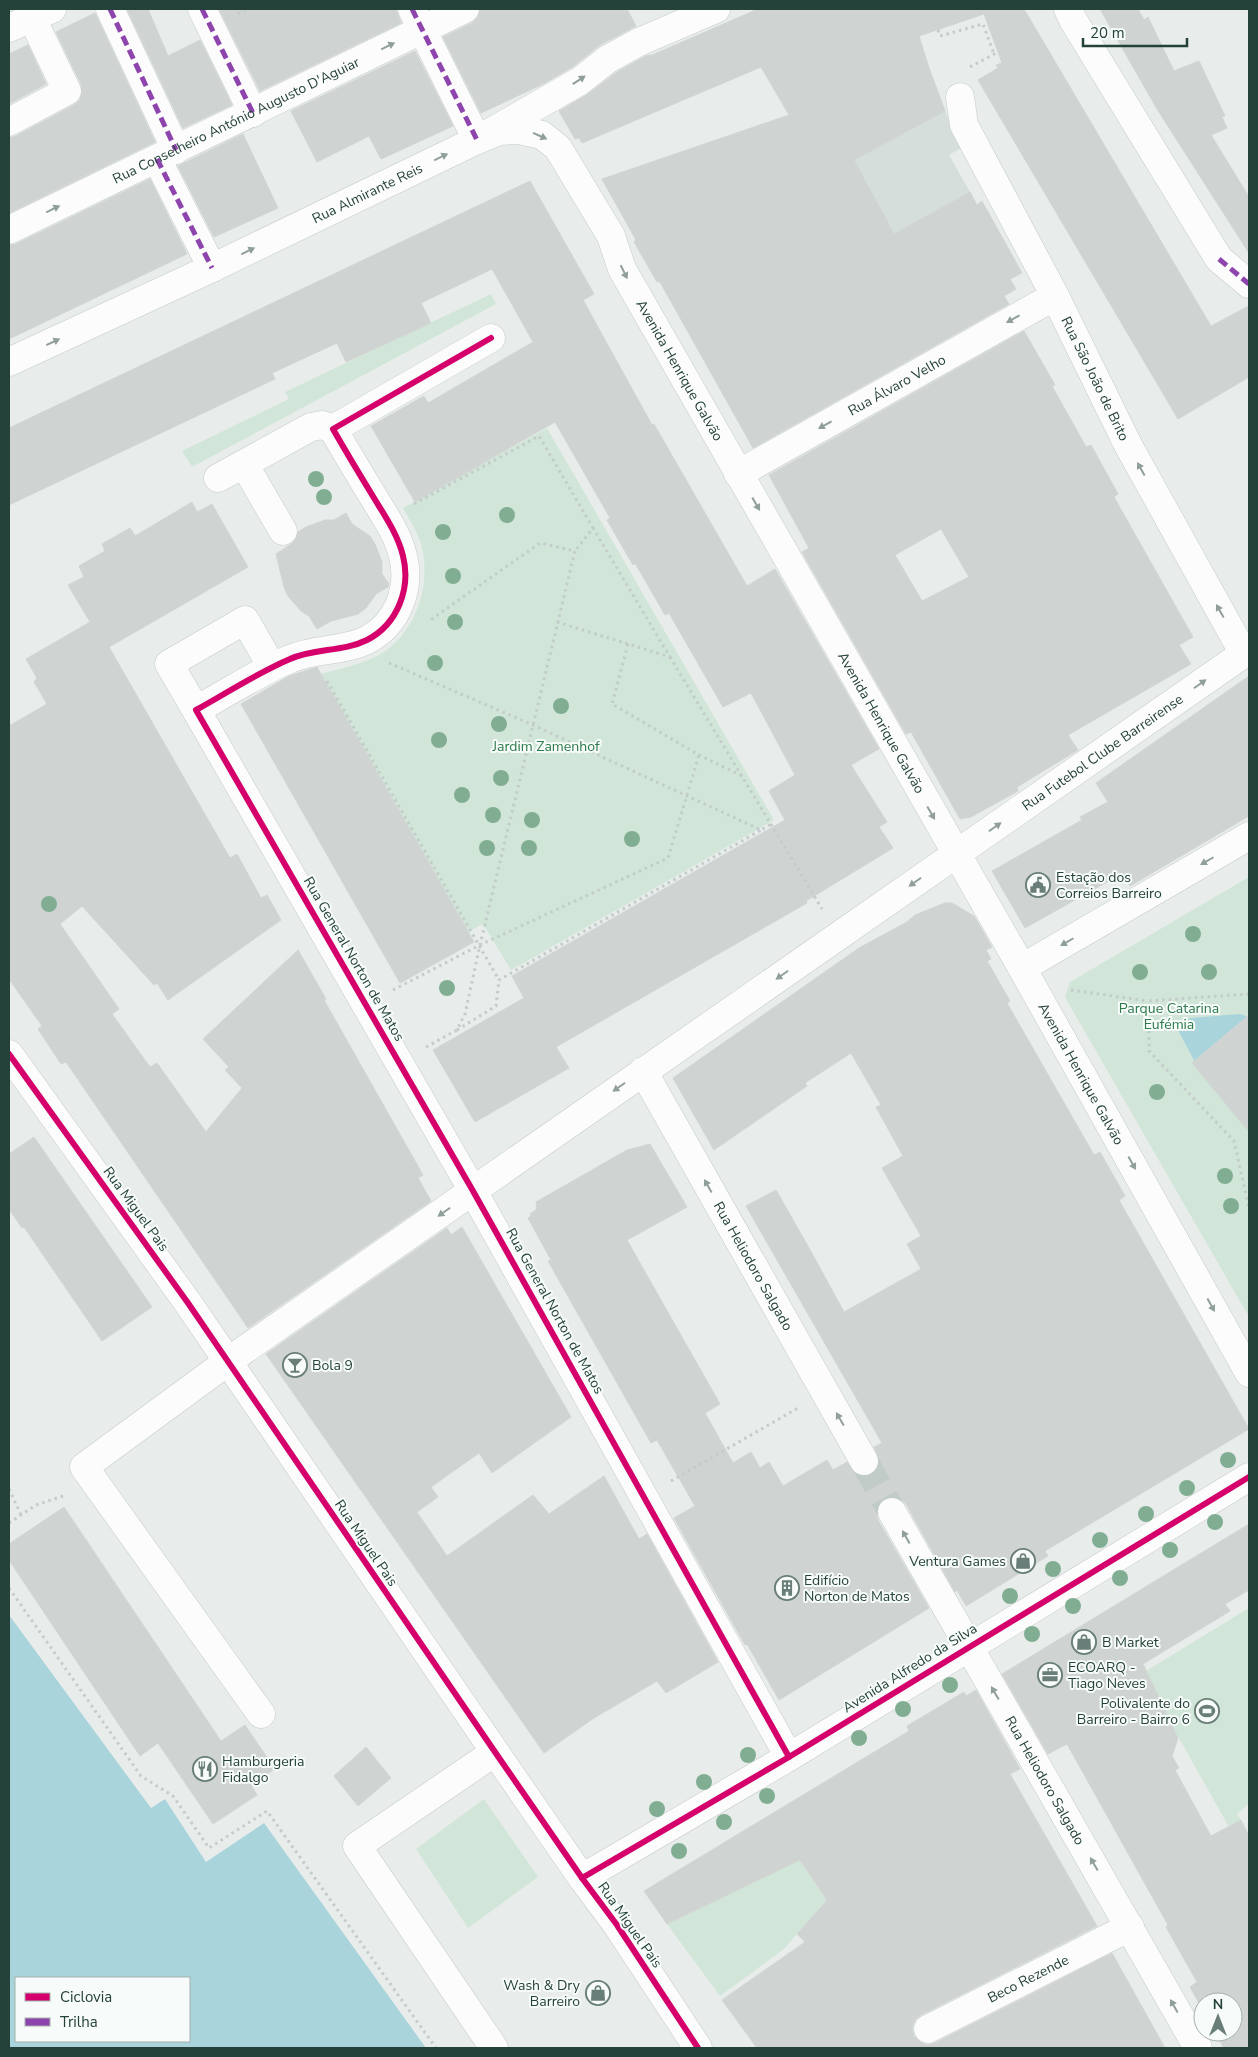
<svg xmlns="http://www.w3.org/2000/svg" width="1258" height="2057" viewBox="0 0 1258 2057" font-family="'Nunito Sans',sans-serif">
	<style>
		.built { fill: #d6dedb }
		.green { fill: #d1e6d8 }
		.water { fill: #a9d4db; fill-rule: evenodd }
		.building { fill: #cfd4d2; stroke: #d1d6d4; fill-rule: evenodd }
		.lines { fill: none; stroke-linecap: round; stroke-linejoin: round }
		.minor-tunnel { stroke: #c1cbc8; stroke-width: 28; stroke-dasharray: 28 14; stroke-linecap: butt }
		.minor-casing { stroke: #c5cac8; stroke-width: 29 }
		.path { stroke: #c3ccca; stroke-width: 3; stroke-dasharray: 2.5 4; stroke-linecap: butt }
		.minor { stroke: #fcfcfc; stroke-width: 28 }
		.quiet { stroke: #8e44ad; stroke-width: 5; stroke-dasharray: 10 5; stroke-linecap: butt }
		.cycleway-casing { stroke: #f7fbf9; stroke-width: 9 }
		.cycleway { stroke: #d6006c; stroke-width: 6 }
		.tree { fill: #81ae93 }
		.oneway { fill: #909f9b }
		.labels { text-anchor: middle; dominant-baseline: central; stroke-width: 4; stroke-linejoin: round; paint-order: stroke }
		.street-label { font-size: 14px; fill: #24423a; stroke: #f7fbf9 }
		.park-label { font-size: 14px; fill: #2d7a4b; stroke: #f7fbf9 }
		.poi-label { font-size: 14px; fill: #24423a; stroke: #f7fbf9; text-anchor: start }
	</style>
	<rect width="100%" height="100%" fill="#e8edeb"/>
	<path class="built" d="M929,68l20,53 15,25 -15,9 21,37 -104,58 -78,-137z"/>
	<g class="green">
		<path d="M491,294l5,10 -304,163 -10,-16 107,-52 -4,-7z"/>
		<path d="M547,428l227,392 -263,150 -28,-46 -15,8 -147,-258c20,-6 39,-9 58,-19 34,-19 51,-64 44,-102 -2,-16 -12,-31 -20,-45z"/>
		<path d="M1249,877v440l-184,-320 5,-15z"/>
		<path d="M1249,1608v196l-12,10 4,6 -12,7 -54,-96 -29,-60z"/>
		<path d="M484,1799l54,78 -70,51 -52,-79z"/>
		<path d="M799,1859l28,40 -43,50 -64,47 -53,-72z"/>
	</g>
	<g class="water">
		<path d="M1240,1014l9,3v94l-10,-20 -43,-27 -18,-34 12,-12z"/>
		<path d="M9,1615l142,193 14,-9 41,63 58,-39 162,225h-417zM16,1978h173v63h-173z"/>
	</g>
	<g class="building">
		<path d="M127,9h21l20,47 32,-16 32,65 -49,23z"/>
		<path d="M219,9h177l5,14 -141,68z"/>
		<path d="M480,9h147l9,17 -36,19 -29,23 -28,16 -62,29 -38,-76 29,-14 6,-6z"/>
		<path d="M758,9h266l187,317 38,-20v71l-71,42 -200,-339 20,-12 -2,-3 6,-2 -18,-49 -65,22 10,32 16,43 -91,49 40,74 76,-42 7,13 5,-4 40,72 -12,6 6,10 -12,7 5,8 -256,144 -93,-166h-3l-23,-40 2,-2 -34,-61 187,-64 -28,-48 -179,76 -3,-5 -4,1 -16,-28 29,-17 29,-22 29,-16 3,-1 1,1z"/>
		<path d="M1100,9h38l6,11 4,-3 26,54 25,-10 26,55 -3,1 5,11 -16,7 38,62v56l-92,-144z"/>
		<path d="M95,13l60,129 -146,71v-75l7,-2 58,-31 6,-5 2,-8 -1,-8 -25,-52z"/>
		<path d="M28,45l18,39 -37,20v-50z"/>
		<path d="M415,51l38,75 -72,33 -12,-23 -52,26 -26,-51z"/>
		<path d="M243,134l35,74 -64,29 -36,-71z"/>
		<path d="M150,179l37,75 -178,85v-94l7,-1z"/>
		<path d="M530,181l64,113 -11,6 69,125 2,-1 93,162 28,-17 104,180 -28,16 36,57 -8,5 14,21 -87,53 1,2 -251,144 13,21 -94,54 -42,-72 91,-52 -12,-22 273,-156 -16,-29 26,-16 -44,-82 -28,14 -54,-94 -4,2 -30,-52 -2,2 -26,-45 3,-2 -55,-96 -140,80 -44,-76 53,-30 4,7 105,-61 -41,-73 -71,34 10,20 -85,39 -9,-19 -65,30 3,6 -266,126v-77z"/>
		<path d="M1024,331l31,54 -3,1 34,61 5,-2 27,49 -4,3 79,140 -14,8 12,19 -123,71 10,15 -61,37 1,4 -47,26 -11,2 -49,-87 -5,2 -104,-182 7,-4 -40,-73zM941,529l28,48 -47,24 -27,-46z"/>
		<path d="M192,502l5,10 15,-8 36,63 -139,80 121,211 7,-4 24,44 6,-3 14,25 -113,80 -11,-17 -3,2 -72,-79 -22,18 59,85 -7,5 38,53 7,-4 49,69 36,-44 -17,-18 4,-3 -26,-28 95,-89 28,49 -2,1 99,175 -5,3 13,23 -183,127 -182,-266 -5,2 -23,-35 4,-3 -33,-47v-253l38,-22 -13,-22 3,-4 -11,-19 64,-37 -22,-37 16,-8 -5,-11 26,-15 -3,-7 28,-16 5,8z"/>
		<path d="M346,513l6,11 18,12 5,8 7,18v12l7,10 -1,3 -12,7 -10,14 -8,6 -27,7 -14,8 -8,-13 -8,-5 -13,-15 -4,-9 -8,-33 15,-10 5,-5 2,-7 8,-5 19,-7h9z"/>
		<path d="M317,667l157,275 -74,41 -159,-279 48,-28z"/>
		<path d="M1249,676v140l-119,70 -7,-13 -98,55 -33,-57 90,-51 -2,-3 28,-15 -12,-19z"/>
		<path d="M945,903h7l22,13 18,31 -6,3 5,9 -4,2 23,40 -3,2 87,152 6,-3 25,44 -6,4 130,229 -204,122 3,5 -82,50 -9,-16 -2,2 -49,-88 -6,-5 -7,-3 -9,3 -6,6 -2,6 2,9 51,88 -150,92 -32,-56 -2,1 -71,-127 21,-12 -38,-66 -6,3 -103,-182 3,-1 -23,-42 3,-2 -1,-2 7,-5 -1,-7 91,-52 23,-6 37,63 -60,33 93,164 -15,9 28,50 18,-11 9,16 9,-6 14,24 44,-26 6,10 14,-8 10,13 7,2 8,-3 6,-6 2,-6 -6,-15 8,-4 -136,-237 30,-16 37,65 31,57 77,-43 -14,-25 14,-8 -39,-68 21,-12 -27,-49 5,-2 -30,-52 -46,30 2,3 -93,64 -41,-72 186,-130 48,-26 8,-7z"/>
		<path d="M1249,1015v117l-57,-69z"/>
		<path d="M34,1137l118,170 -50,34 -78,-114 -2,1 -13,-19v-55z"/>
		<path d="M462,1227l109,190 -79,56 -13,-20 -48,34 7,10 -21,15 30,44 86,-61 16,19 55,-38 35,63 8,-5 71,128 -52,31 -9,-12 -63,37 -50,35 -278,-399 181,-126 4,7z"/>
		<path d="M64,1507l157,234 24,-16 30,44 -24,16 6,10 -44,29 -55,-81 -18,13 -131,-196v-16z"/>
		<path d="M1249,1524v66l-24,14 5,7 -87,53 35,74 -6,18 7,12 -4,2 36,66 30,-16 8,16v212h-25l-9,-16h18v-30h-30v8l-13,-23 7,-5 -31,-55 2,-2 -101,-181 -19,10 -46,-80z"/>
		<path d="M976,1690l44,79 -10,5 87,152 -176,89 -6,5 -3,8 2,8 6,6 7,3 8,-2 177,-90 53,95h-408l-35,-48 83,-58 -8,-8 30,-34 -27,-40 -133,64 -23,-33 265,-160 -2,-5 57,-34 2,4z"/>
		<path d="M366,1747l25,31 -33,28 -24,-30z"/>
	</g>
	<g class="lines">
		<path class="minor-tunnel" d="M864,1461l28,51"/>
		<defs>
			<g id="minor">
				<path d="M110,9l66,141"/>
				<path d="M202,9l51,104"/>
				<path d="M412,9l65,131"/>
				<path d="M1068,9l5,11 146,239 30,25"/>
				<path d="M9,28l43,-19"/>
				<path id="s1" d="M960,97l4,28 91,171 73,149 116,209"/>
				<path d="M9,122l58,-31 -35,-73"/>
				<path id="s2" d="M477,140l22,-9 20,-1 23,5 16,13 53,88 11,33 400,699 227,405"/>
				<path d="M157,159l55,109"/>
				<path id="s3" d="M9,230l456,-221"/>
				<path d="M491,338l-158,91c13,23 27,46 41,69 11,18 24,37 29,58 8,32 -5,68 -36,84 -24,12 -53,8 -77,19 -33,14 -63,34 -94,51l277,481 316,566"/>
				<path id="s4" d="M9,362l203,-94 265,-128 103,-59 28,-22 31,-17 77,-33"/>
				<path d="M244,464l39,67"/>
				<path id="s5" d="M738,474l317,-178"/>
				<path d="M218,478l93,-51 11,-2 11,4"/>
				<path d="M196,710l-27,-46 76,-44 27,47"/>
				<path d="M1022,968l227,-132"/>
				<path d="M9,1054l179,249 307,449 87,126 35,47 81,123"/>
				<path id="s6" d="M643,1071l221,390"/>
				<path id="s7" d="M892,1512l306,536"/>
				<path id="s8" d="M261,1714l-177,-247 143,-105 1022,-712"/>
				<path d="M582,1878l207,-121 460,-280"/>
				<path id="s9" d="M928,2029l202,-102"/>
				<path d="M494,2048l-137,-202 138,-94"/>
			</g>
		</defs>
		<use href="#minor" class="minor-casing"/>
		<g class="path">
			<path d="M238,14l11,-5"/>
			<path d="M938,30l2,6 43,-12 11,30"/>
			<path d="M970,67l28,-15"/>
			<path d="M414,504l125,-68 54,92"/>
			<path d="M557,622l113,35 -77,-129 -18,23"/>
			<path d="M628,644l-16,60 87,51 43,21"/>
			<path d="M670,657l152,252"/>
			<path d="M389,663l144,62 228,105 10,-6"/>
			<path d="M327,681l172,299"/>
			<path d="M393,990l87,-45 188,-87 31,-103"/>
			<path d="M1071,990l77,11"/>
			<path d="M1249,994l-100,7v50l85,90 15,67"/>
			<path d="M457,1030l39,-24 3,-26 262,-150"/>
			<path d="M426,1047l31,-17 8,-16 15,-69 95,-394 -35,-8 -111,78"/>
			<path d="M671,1481l127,-73"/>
			<path d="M9,1489l12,26"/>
			<path d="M9,1523l27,-18 30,-10"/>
			<path d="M9,1588l132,188 32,20 36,52 58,-37 169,237"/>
		</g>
		<use href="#minor" class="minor"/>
		<g class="quiet">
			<path d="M110,9l66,141"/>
			<path d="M202,9l51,104"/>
			<path d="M412,9l65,131"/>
			<path d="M157,159l55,109"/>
			<path d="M1219,259l30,25"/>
		</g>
		<defs>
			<g id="cycleway">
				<path d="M491,338l-158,91c13,23 27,46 41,69 11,18 24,37 29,58 8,32 -5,68 -36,84 -24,12 -53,8 -77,19 -33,14 -63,34 -94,51l277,481 316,566"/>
				<path d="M9,1054l179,249 307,449 87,126 35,47 81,123"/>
				<path d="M582,1878l207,-121 460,-280"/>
			</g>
		</defs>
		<use href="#cycleway" class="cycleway-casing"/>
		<use href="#cycleway" class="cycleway"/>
	</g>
	<g class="tree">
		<circle cx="316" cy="479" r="8"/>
		<circle cx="324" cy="497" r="8"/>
		<circle cx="507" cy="515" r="8"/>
		<circle cx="443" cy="532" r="8"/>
		<circle cx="453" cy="576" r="8"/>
		<circle cx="455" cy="622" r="8"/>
		<circle cx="435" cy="663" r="8"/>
		<circle cx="561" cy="706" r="8"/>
		<circle cx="499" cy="724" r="8"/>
		<circle cx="439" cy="740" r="8"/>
		<circle cx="501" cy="778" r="8"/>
		<circle cx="462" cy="795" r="8"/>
		<circle cx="493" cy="815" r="8"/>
		<circle cx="532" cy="820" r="8"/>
		<circle cx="632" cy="839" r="8"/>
		<circle cx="487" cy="848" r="8"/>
		<circle cx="529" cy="848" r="8"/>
		<circle cx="49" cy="904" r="8"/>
		<circle cx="1193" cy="934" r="8"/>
		<circle cx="1140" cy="972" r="8"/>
		<circle cx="1209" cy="972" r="8"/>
		<circle cx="447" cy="988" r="8"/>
		<circle cx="1157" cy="1092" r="8"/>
		<circle cx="1225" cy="1176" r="8"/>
		<circle cx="1231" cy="1206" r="8"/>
		<circle cx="1228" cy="1460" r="8"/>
		<circle cx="1187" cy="1488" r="8"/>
		<circle cx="1146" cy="1514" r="8"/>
		<circle cx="1215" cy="1522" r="8"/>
		<circle cx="1100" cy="1540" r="8"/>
		<circle cx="1170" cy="1550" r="8"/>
		<circle cx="1053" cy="1569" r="8"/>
		<circle cx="1120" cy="1578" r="8"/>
		<circle cx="1010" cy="1596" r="8"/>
		<circle cx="1073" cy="1606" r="8"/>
		<circle cx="1032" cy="1634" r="8"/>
		<circle cx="950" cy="1685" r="8"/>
		<circle cx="903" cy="1709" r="8"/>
		<circle cx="859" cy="1738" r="8"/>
		<circle cx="748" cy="1755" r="8"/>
		<circle cx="704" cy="1782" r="8"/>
		<circle cx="767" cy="1796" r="8"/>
		<circle cx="657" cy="1809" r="8"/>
		<circle cx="724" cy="1822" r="8"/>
		<circle cx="679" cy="1851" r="8"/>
	</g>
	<defs><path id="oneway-solid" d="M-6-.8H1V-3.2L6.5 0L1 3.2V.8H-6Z" transform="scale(1.25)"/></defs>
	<g class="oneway">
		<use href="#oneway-solid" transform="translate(388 46) rotate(-26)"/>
		<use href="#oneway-solid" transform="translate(579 80) rotate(-33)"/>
		<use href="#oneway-solid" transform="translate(540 136) rotate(24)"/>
		<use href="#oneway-solid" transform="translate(441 157) rotate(-26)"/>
		<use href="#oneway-solid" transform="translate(53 209) rotate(-26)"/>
		<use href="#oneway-solid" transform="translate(248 251) rotate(-26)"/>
		<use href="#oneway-solid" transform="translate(624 272) rotate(64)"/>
		<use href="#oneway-solid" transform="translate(1013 319) rotate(151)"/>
		<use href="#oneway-solid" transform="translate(53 342) rotate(-25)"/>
		<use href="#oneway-solid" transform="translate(825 425) rotate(151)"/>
		<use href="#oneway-solid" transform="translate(1141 469) rotate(-119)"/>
		<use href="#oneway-solid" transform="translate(756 504) rotate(60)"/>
		<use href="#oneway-solid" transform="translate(1220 611) rotate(-119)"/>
		<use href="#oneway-solid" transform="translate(1200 684) rotate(-35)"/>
		<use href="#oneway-solid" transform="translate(931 813) rotate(60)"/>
		<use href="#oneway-solid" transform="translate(995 827) rotate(-35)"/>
		<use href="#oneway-solid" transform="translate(1207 861) rotate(150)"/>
		<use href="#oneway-solid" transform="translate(915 882) rotate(145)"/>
		<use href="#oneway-solid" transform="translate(1067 942) rotate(150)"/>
		<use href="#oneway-solid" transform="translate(782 975) rotate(145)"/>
		<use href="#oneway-solid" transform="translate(619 1087) rotate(145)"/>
		<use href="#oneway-solid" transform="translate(1132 1163) rotate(61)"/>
		<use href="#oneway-solid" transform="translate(708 1186) rotate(-119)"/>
		<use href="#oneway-solid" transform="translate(444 1212) rotate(145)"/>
		<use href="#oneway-solid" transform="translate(1211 1305) rotate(61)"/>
		<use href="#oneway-solid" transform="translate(840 1419) rotate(-120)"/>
		<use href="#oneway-solid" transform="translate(906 1537) rotate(-119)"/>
		<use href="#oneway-solid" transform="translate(995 1693) rotate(-120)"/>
		<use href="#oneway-solid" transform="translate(1094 1864) rotate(-120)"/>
		<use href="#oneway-solid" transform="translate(1174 2006) rotate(-119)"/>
	</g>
	<defs>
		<symbol id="civic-ring" viewBox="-11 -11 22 22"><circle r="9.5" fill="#f7fbf9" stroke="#697e78" stroke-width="1.5"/><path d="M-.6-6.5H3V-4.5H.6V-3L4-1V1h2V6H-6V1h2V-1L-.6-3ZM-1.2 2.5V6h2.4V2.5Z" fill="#697e78"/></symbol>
		<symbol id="bar-ring" viewBox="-11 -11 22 22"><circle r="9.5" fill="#f7fbf9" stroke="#697e78" stroke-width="1.5"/><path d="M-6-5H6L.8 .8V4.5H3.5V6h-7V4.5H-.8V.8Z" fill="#697e78"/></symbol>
		<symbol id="shop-ring" viewBox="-11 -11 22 22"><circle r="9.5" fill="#f7fbf9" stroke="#697e78" stroke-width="1.5"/><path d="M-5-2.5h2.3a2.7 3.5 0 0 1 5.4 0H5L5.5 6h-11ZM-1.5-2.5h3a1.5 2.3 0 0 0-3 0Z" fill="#697e78"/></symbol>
		<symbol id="building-ring" viewBox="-11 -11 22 22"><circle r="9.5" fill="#f7fbf9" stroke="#697e78" stroke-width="1.5"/><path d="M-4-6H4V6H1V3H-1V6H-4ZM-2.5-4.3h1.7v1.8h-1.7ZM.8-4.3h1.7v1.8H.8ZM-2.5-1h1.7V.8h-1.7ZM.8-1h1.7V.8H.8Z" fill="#697e78"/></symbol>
		<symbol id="office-ring" viewBox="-11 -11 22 22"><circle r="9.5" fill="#f7fbf9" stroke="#697e78" stroke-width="1.5"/><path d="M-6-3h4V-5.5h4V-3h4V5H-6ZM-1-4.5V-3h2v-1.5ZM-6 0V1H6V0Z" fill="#697e78"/></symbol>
		<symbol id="stadium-ring" viewBox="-11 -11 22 22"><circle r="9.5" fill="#f7fbf9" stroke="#697e78" stroke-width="1.5"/><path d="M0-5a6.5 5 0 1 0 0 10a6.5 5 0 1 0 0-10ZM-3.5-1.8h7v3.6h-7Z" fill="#697e78"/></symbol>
		<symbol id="restaurant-ring" viewBox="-11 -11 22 22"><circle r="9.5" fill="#f7fbf9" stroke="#697e78" stroke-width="1.5"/><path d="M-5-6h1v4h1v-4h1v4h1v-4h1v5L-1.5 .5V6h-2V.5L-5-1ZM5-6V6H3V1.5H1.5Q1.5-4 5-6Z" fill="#697e78"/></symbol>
	</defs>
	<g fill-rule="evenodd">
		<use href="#civic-ring" x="1024" y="871" width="28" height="28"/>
		<use href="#bar-ring" x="281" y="1351" width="28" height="28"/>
		<use href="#shop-ring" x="1009" y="1547" width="28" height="28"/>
		<use href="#building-ring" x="773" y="1574" width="28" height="28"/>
		<use href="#shop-ring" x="1070" y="1628" width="28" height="28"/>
		<use href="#office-ring" x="1036" y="1661" width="28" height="28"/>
		<use href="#stadium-ring" x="1193" y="1697" width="28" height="28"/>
		<use href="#restaurant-ring" x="191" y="1755" width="28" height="28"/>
		<use href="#shop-ring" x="584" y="1979" width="28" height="28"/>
	</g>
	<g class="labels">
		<g class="street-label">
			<text stroke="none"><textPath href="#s3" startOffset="252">Rua Conselheiro António Augusto D'Aguiar</textPath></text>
			<text stroke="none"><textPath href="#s4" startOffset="396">Rua Almirante Reis</textPath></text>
			<text stroke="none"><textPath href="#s2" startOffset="342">Avenida Henrique Galvão</textPath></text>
			<text stroke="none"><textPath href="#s1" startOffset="314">Rua São João de Brito</textPath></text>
			<text stroke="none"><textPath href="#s5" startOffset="182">Rua Álvaro Velho</textPath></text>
			<text stroke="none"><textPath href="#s2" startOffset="748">Avenida Henrique Galvão</textPath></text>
			<text stroke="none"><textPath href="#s8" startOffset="1548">Rua Futebol Clube Barreirense</textPath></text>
			<text transform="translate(354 959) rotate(60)">Rua General Norton de Matos</text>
			<text stroke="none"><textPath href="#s2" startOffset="1152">Avenida Henrique Galvão</textPath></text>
			<text transform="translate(136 1209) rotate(54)">Rua Miguel Pais</text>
			<text stroke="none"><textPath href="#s6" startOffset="224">Rua Heliodoro Salgado</textPath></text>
			<text transform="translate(555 1311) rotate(61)">Rua General Norton de Matos</text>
			<text transform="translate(366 1543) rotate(56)">Rua Miguel Pais</text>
			<text transform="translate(910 1668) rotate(-32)">Avenida Alfredo da Silva</text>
			<text stroke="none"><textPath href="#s7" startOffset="309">Rua Heliodoro Salgado</textPath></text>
			<text transform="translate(630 1925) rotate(55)">Rua Miguel Pais</text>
			<text stroke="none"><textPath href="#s9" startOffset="112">Beco Rezende</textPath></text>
		</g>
		<g class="park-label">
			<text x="546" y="746">Jardim Zamenhof</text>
			<text x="1169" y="1008">Parque Catarina<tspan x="1169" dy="16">Eufémia</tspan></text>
		</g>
		<g class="poi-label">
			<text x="1056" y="877">Estação dos<tspan x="1056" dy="16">Correios Barreiro</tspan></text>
			<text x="312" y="1365">Bola 9</text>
			<text x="1006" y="1561" text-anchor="end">Ventura Games</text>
			<text x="804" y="1580">Edifício<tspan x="804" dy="16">Norton de Matos</tspan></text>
			<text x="1102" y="1642">B Market</text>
			<text x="1068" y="1667">ECOARQ -<tspan x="1068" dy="16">Tiago Neves</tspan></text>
			<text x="1190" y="1703" text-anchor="end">Polivalente do<tspan x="1190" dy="16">Barreiro - Bairro 6</tspan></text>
			<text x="222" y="1761">Hamburgeria<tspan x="222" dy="16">Fidalgo</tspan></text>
			<text x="580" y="1985" text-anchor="end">Wash &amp; Dry<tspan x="580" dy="16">Barreiro</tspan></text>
		</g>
	</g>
	<rect width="1258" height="2057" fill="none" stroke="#24423a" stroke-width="20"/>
	<rect x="15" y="1977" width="175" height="65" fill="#f7fbf9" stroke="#a3b1ad"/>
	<rect x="25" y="1993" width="25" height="8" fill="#d6006c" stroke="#a3b1ad"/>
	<text x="60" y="2002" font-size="15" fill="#24423a">Ciclovia</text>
	<rect x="25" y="2018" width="25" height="8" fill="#8e44ad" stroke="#a3b1ad"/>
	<text x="60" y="2027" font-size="15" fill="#24423a">Trilha</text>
	<g transform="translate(1218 2017)"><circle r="24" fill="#f7fbf9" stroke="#a3b1ad"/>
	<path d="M0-4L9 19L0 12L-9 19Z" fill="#697e78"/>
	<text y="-8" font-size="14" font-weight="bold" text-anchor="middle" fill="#24423a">N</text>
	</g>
	<path d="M1083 38v8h104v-8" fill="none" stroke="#24423a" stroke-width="2.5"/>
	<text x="1090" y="38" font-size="15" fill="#24423a" stroke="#f7fbf9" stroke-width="4" paint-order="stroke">20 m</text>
</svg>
